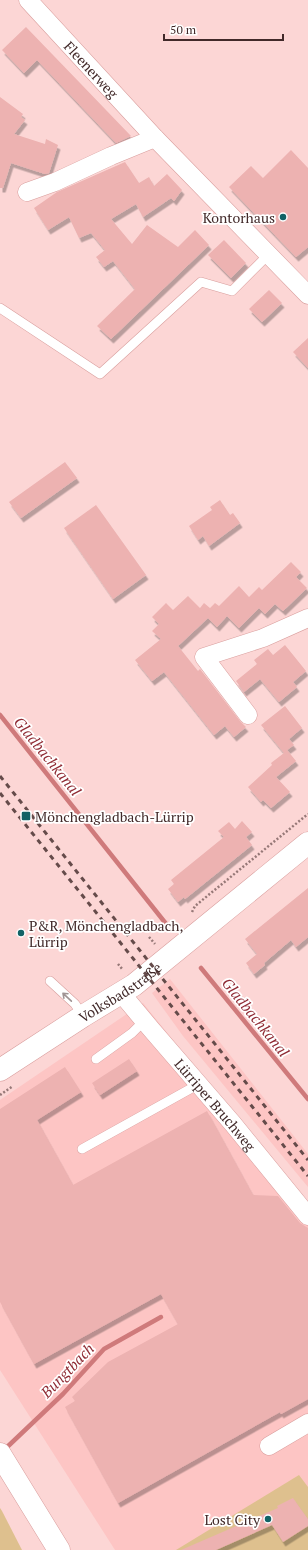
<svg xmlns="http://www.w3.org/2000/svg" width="308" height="1550" viewBox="0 0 308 1550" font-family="'PT Serif',serif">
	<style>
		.built { fill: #fdc5c4 }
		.green { fill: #dec08e }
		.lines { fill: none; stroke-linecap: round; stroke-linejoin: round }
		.stream { stroke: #cf7a7b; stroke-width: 4.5 }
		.building { fill: #edb2b1; filter: url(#shadow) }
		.service-casing { stroke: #d99e9d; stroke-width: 10 }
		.minor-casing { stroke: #d99e9d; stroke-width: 19 }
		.secondary-casing { stroke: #d99e9d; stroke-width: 23 }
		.primary-casing { stroke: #d99e9d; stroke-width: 23 }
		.path { stroke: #967877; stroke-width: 2.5; stroke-dasharray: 2 2; stroke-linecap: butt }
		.service { stroke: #fff; stroke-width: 9 }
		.minor { stroke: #fff; stroke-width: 18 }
		.secondary { stroke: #fff; stroke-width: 22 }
		.primary { stroke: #fff; stroke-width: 22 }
		.rail { stroke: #654b4a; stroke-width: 3; stroke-dasharray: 5 5; stroke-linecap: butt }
		.oneway { stroke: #a09494 }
		.poi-dot { fill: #116266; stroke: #fff; stroke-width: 1.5 }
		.labels { text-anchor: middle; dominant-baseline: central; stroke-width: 3.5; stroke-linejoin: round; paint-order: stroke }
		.street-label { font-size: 14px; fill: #412929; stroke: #fff }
		.poi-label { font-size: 14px; fill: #412929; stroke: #fff; text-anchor: end }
		.water-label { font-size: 15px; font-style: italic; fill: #8f2a33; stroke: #fff }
	</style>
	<defs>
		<filter id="shadow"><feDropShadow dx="2.5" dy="4.5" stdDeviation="0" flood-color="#0004"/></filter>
	</defs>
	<rect width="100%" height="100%" fill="#fcd6d5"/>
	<g class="built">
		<path d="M170,979l138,175v33l-125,-151 -31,-43z"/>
		<path d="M143,1003l165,204v343h-193l-115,-180v-270z"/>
	</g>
	<g class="green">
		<path d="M299,1475l9,12v63h-132z"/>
		<path d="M0,1508l2,3 20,39h-22z"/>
	</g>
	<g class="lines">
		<g class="stream">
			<path d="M0,715l167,210"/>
			<path d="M201,968l107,131"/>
			<path d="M4,1450l59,-56 41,-45 57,-32"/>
		</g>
	</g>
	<g class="building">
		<path d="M26,27l55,57 50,52 -15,7 -79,-83 -13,13 -22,-23z"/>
		<path d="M0,97l23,17 -2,3 4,3 -11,14 31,10 1,-5 12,6 -9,28 -4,1 -34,-11 -8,25h-3z"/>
		<path d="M291,150l17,18v79l-12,10 -67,-70 22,-21 12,12z"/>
		<path d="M125,162l14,21 10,-6 5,9 13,-12 15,16 -8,11 -3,-3 -28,19 -7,-13 -25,15 21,25 15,-19 31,22 17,-17 14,15 -98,94 -14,-13 38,-37 -22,-28 -9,6 -8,-10 9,-7 -14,-17 -12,5 -10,-21 -21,13 -14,-22 23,-16z"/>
		<path d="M224,240l22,23 -15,15 -23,-23z"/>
		<path d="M269,290l13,13 -20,19 -13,-13z"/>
		<path d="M308,338v30l-15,-16z"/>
		<path d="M65,462l12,16 -56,40 -12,-16z"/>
		<path d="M220,500l10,15 3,-2 7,10 -31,23 -6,-10 -5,4 -9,-14 23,-16 -2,-3z"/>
		<path d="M96,505l50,70 -33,24 -49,-71z"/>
		<path d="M291,562l10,10 -5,5 11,11 -24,23 -8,-7 -10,10 -6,-6 -20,20 -12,-12 -10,11 -9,-9 -30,28 20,25 2,-2 40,52 6,6 -12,10 -9,-11 -11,9 -50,-63 -12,9 -17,-21 26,-21 -9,-8 7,-7 -7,-7 14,-14 7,7 15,-14 12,12 4,-5 6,5 5,-5 4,3 20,-20 10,11 10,-10 3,3z"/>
		<path d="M285,645l21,26 -13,11 4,5 -18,15 -19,-23 -16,13 -8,-11 21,-17 -3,-4 14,-11 5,6z"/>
		<path d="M285,706l17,22 -13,11 5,6 -7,5 9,11 -20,16 14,15 -19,16 -8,-8 -2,2 -13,-15 24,-22 -1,-2 13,-10 -23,-28z"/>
		<path d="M242,821l10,11 -6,5 6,8 -67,54 -1,-2 -6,5 -10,-13 6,-5 -3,-4 53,-43 -6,-6 11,-9 6,7z"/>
		<path d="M308,888v49l-12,10 -5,-7 -27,23 1,2 -11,9 -8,-11 11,-9 -12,-15z"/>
		<path d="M129,1059l8,12 -37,24 -8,-12z"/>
		<path d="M65,1067l16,25 -44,28 36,65 134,-74 46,84 25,1 22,27 8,5v171l-27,15 -1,-2 -162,91 -53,-96 10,-6 -3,-4 36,-35 70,-38 -17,-30 -127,70 -34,-62v-193z"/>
		<path d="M293,1498l15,21v7l-25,16 -11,-17 -56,25h-35l97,-42 -1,-2z"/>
	</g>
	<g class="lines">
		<defs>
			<g id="service">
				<path d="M0,308l100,66 101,-92 31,9 37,-37"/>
				<path d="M50,981l25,23 8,12"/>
				<path d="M96,1059l36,-26 12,-12"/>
				<path d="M82,1149l117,-65"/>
			</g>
			<g id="minor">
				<path id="s1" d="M28,0l127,138 153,157"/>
				<path d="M27,192l28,-10 56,-26 44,-18"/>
				<path d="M248,715l-44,-58 59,-19 45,-20"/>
				<path id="s2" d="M121,993l30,36 82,95 75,92"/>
				<path d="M269,1446l39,-23"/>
			</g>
			<g id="secondary">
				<path id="s3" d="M0,1070l83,-54 51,-31 174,-142"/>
			</g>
			<path id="primary" d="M0,1454l59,96"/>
		</defs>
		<use href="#service" class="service-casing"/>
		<use href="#minor" class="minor-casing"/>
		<use href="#secondary" class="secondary-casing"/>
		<use href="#primary" class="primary-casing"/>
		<g class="path">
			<path d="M192,912l3,-6 113,-92"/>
			<path d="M149,937l6,7"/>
			<path d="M118,964l5,6"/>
			<path d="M0,1095l13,-9"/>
		</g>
		<use href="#service" class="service"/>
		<use href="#minor" class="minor"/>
		<use href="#secondary" class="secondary"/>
		<use href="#primary" class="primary"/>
		<g class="rail">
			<path d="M0,776l308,384"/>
			<path d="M0,793l308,383"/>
		</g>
	</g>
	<defs><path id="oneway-shaft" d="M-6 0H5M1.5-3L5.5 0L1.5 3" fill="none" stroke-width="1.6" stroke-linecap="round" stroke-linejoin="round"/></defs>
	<use class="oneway" href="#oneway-shaft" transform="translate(67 997) rotate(-137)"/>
	<g class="poi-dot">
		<circle cx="283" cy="217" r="4"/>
		<rect x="21" y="811" width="10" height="10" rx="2"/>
		<circle cx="21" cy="933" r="4"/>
		<circle cx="268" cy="1519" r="4"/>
	</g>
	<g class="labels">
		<g class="street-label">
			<text stroke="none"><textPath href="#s1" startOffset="94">Fleenerweg</textPath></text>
			<text stroke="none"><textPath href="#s3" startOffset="143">Volksbadstraße</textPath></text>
			<text stroke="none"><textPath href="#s2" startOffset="146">Lürriper Bruchweg</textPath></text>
		</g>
		<g class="poi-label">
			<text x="275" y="217">Kontorhaus</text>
			<text x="35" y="816" text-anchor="start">Mönchengladbach-Lürrip</text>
			<text x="29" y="925" text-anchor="start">P&amp;R, Mönchengladbach,<tspan x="29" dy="16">Lürrip</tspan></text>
			<text x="260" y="1519">Lost City</text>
		</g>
		<g class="water-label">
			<text transform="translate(48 756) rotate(51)">Gladbachkanal</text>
			<text transform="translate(256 1017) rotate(51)">Gladbachkanal</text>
			<text transform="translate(67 1370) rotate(-46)">Bungtbach</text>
		</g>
	</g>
	<path d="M164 34v6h119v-6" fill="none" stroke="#412929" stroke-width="2"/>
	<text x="170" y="34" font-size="12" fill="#412929" stroke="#ffffff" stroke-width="3" paint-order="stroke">50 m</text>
</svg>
